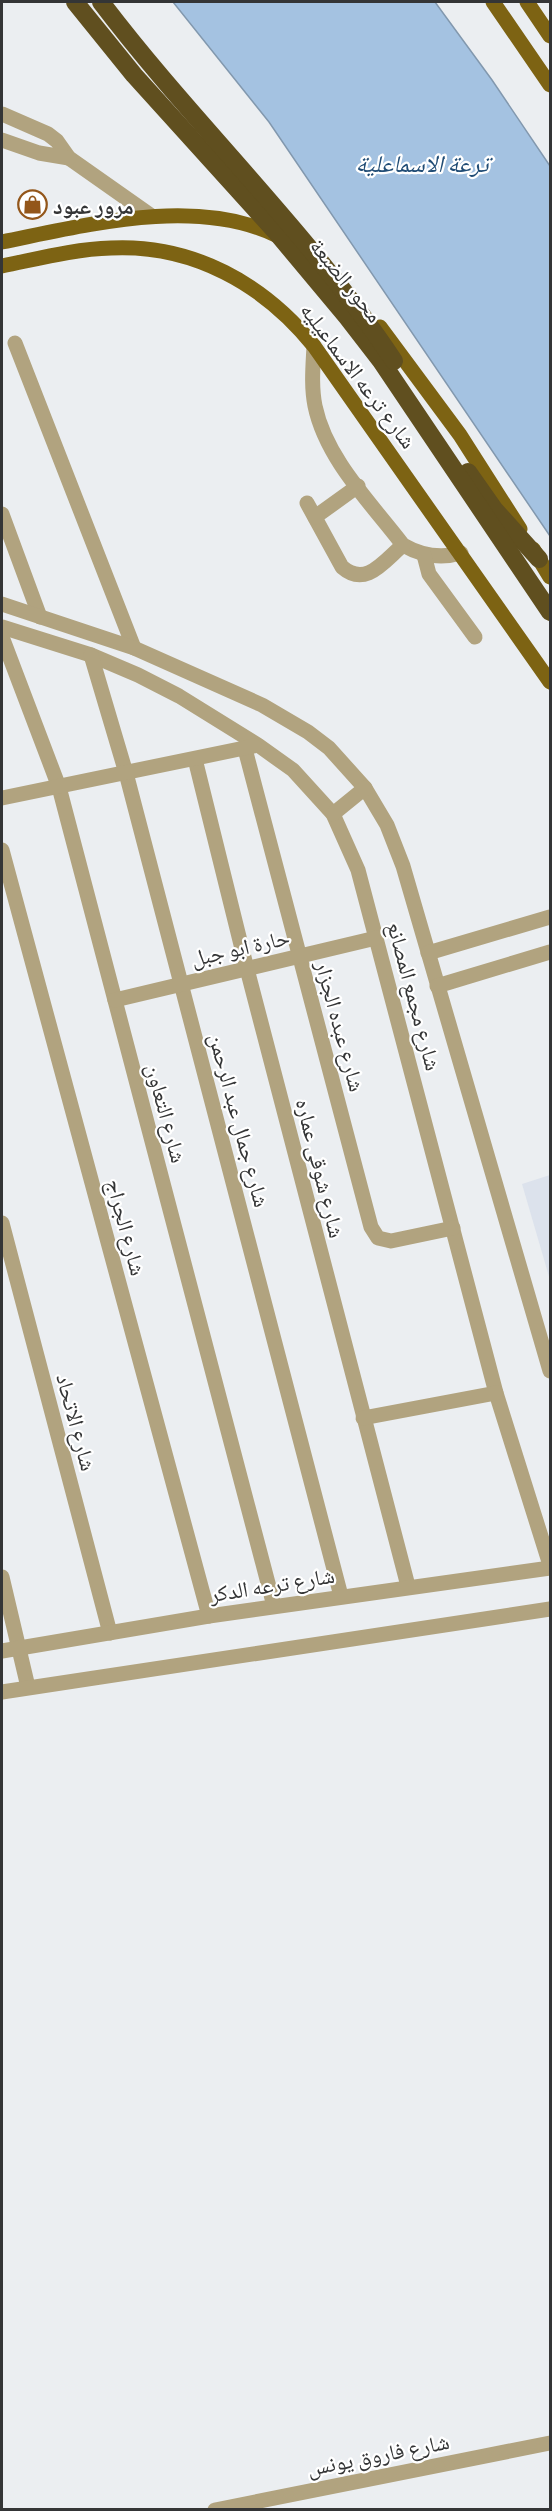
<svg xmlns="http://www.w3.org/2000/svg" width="552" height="2511" viewBox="0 0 552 2511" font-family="Commissioner,'Noto Naskh Arabic',sans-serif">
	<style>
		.built { fill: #dce2ec }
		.water { fill: #a4c2e1; stroke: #8298ae; stroke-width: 1.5 }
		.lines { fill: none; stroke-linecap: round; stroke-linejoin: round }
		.minor { stroke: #b1a37f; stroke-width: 15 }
		.major { stroke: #7d6313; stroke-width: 15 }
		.highway { stroke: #604f1f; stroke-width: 18 }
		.highway-bridge { stroke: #604f1f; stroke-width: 18 }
		.labels { text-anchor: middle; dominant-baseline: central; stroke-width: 4.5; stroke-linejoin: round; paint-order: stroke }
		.poi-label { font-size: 22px; font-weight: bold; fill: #343536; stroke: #fff; text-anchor: start }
		.street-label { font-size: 22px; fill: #343536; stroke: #fff }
		.water-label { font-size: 24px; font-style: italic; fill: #204c75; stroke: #fff }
	</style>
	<rect width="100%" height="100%" fill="#ebeef1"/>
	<path class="built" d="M550,1175v105l-28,-96z"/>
	<path class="water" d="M173,2h262l57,78 58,86v370l-281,-414z"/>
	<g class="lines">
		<g class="minor">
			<path d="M2,114l46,20 9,7 12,17 81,57"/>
			<path d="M2,140l37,13 30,5"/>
			<path d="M15,343l119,305"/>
			<path d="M314,346c-1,20 -3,40 1,60 11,53 56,97 88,139 19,11 37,14 58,8"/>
			<path d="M307,503l35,64c24,21 42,-6 61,-22"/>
			<path d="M2,514l38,103"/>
			<path d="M315,517l43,-31"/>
			<path d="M424,555l5,19 46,63"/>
			<path d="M2,604l132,44 128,57 46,27 21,16 36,40 22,37 16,41 147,505"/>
			<path d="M2,627l89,28 47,20 41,21 79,49 35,25 40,44 25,56 138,523 54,172"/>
			<path d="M2,637l57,150 215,819"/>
			<path d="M91,655l35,118 215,823"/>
			<path d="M245,749l126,478 7,11 13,3 62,-13"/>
			<path d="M195,759l52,210 161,617"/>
			<path d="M2,798l252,-52"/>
			<path d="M333,814l32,-26"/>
			<path d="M2,850l207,766"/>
			<path d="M428,953l122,-36"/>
			<path d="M437,986l113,-34"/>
			<path d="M115,1000l261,-62"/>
			<path d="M2,1223l108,410"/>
			<path d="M363,1418l133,-25"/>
			<path d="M2,1577l26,110"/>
			<path d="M2,1651l207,-35 341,-48"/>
			<path d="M2,1692l548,-83"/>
			<path d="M215,2510l335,-67"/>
		</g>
		<g class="major">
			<path d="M493,2l57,83"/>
			<path d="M527,2l23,34"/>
			<path d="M2,242c85,-17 194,-46 276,-6"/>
			<path d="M2,266c35,-7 72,-17 109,-18 82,-4 153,36 203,98l236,336"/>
			<path d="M380,327l80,108 60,94"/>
			<path d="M533,549l17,28"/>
		</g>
		<path class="highway" d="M468,472l26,37 45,50"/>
		<g class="highway-bridge">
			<path d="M75,2l59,73 142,157 71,85 34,44 169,251"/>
			<path d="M101,2c93,123 207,229 293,359"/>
		</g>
	</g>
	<defs>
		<symbol id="shop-ring" viewBox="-11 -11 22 22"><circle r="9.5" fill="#fff" stroke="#93561a" stroke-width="1.5"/><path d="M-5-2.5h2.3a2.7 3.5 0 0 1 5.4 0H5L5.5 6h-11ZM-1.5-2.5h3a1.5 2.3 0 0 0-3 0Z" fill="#93561a"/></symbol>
	</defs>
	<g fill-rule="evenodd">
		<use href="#shop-ring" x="16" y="188" width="33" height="33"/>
	</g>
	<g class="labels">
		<g class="poi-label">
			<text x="53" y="205">مرور عبود</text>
		</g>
		<g class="street-label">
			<text transform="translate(347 280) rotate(51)">محور الضبعة</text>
			<text transform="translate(359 375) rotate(53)">شارع ترعه الاسماعيليه</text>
			<text transform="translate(240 947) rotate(-13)">حارة ابو جبل</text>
			<text transform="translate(415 996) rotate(75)">شارع مجمع المصانع</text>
			<text transform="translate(341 1026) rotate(75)">شارع عبده الجزار</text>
			<text transform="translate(167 1113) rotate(75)">شارع التعاون</text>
			<text transform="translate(240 1120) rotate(75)">شارع جمال عبد الرحمن</text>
			<text transform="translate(321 1168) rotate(76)">شارع شوقى عماره</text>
			<text transform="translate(127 1227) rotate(75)">شارع الجراج</text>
			<text transform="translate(77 1422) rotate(75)">شارع الاتحاد</text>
			<text transform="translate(272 1584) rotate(-9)">شارع ترعه الدكر</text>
			<text transform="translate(378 2454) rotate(-11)">شارع فاروق يونس</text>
		</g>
		<g class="water-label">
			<text x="422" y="162">ترعة الاسماعلية</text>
		</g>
	</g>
	<rect width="552" height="2511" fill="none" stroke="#343536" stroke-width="6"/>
</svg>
